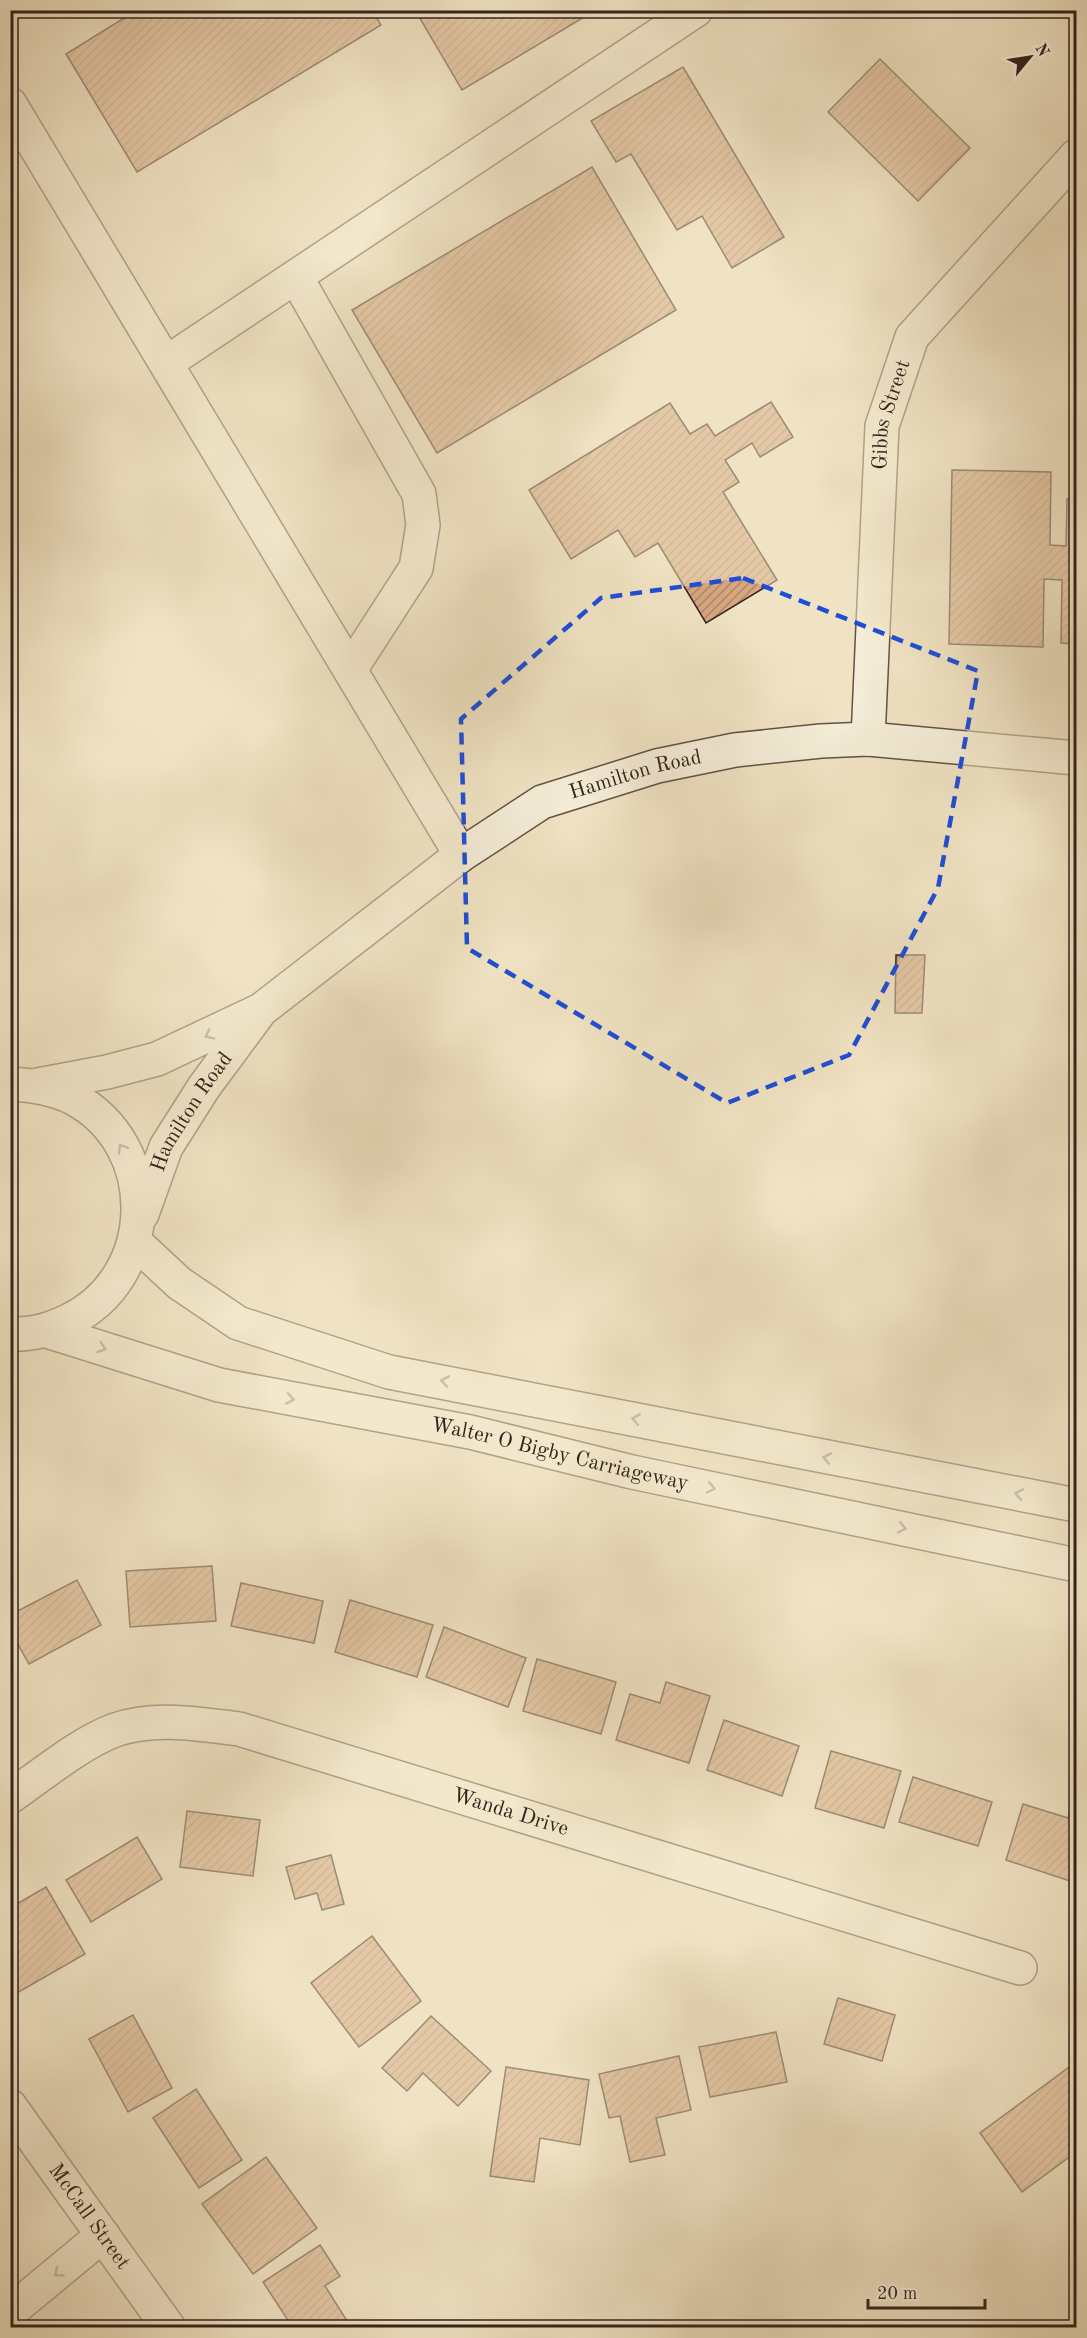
<svg xmlns="http://www.w3.org/2000/svg" width="1087" height="2338" viewBox="0 0 1087 2338" font-family="'Old Standard TT',serif">
	<style>
		.building { fill: url(#building-hatch); stroke: #33221c; stroke-width: 1.5 }
		.lines { fill: none; stroke-linecap: round; stroke-linejoin: round }
		.minor-casing { stroke: #625246; stroke-width: 36 }
		.minor { stroke: #f5edd8; stroke-width: 33 }
		.oneway { stroke: #9e9283 }
		.marked { fill: none; stroke: #1d4ed8; stroke-width: 4.5; stroke-dasharray: 12 8; stroke-linejoin: round }
		.labels { text-anchor: middle; dominant-baseline: central; stroke-width: 5; stroke-linejoin: round; paint-order: stroke }
		.street-label { font-size: 21px; fill: #33221c; stroke: #f5edd8 }
	</style>
	<defs>
		<pattern id="building-hatch" width="6" height="6" patternUnits="userSpaceOnUse" patternTransform="scale(1.5)"><rect width="6" height="6" fill="#d7a780"/><path d="M-1 1l2-2M0 6l6-6M5 7l2-2" fill="none" stroke="#af8868"/></pattern>
	</defs>
	<rect width="100%" height="100%" fill="#f0e3c3"/>
	<filter id="stains"><feTurbulence type="fractalNoise" baseFrequency=".00333" numOctaves="4"/><feColorMatrix values="0 0 0 0 .2 0 0 0 0 .09 0 0 0 0 .02 0 0 0 .5 -.17"/></filter>
	<radialGradient id="worn" r=".72"><stop offset=".6" stop-color="#630" stop-opacity="0"/><stop offset="1" stop-color="#630" stop-opacity=".3"/></radialGradient>
	<g class="building">
		<path d="M137,10h235l9,15 -244,147 -71,-118z"/>
		<path d="M415,10h181l-134,80z"/>
		<path d="M880,59l90,89 -52,53 -90,-89z"/>
		<path d="M683,67l101,170 -52,31 -30,-52 -25,14 -46,-76 -15,8 -25,-41z"/>
		<path d="M592,167l84,143 -239,143 -85,-143z"/>
		<path d="M771,402l22,35 -33,20 -8,-14 -27,17 14,22 -16,10 54,88 -71,43 -48,-80 -23,14 -17,-27 -47,29 -42,-69 141,-87 20,31 17,-10 8,12z"/>
		<path d="M952,470l99,2 -1,73 16,1 1,-47 9,1v144l-15,-1 1,-63 -18,-1 -1,68 -94,-3z"/>
		<path d="M896,955h29l-3,58h-27z"/>
		<path d="M212,1566l4,55 -86,6 -4,-56z"/>
		<path d="M77,1580l24,45 -72,39 -19,-34v-15z"/>
		<path d="M241,1583l82,18 -9,42 -83,-17z"/>
		<path d="M350,1600l83,25 -16,52 -82,-25z"/>
		<path d="M444,1627l82,31 -18,49 -82,-30z"/>
		<path d="M537,1659l79,23 -15,52 -78,-23z"/>
		<path d="M10,1675l6,9 -6,3z"/>
		<path d="M666,1682l44,14 -21,67 -73,-23 14,-46 30,9z"/>
		<path d="M724,1720l75,26 -17,50 -75,-26z"/>
		<path d="M831,1751l70,20 -17,57 -69,-20z"/>
		<path d="M913,1777l79,25 -14,44 -79,-24z"/>
		<path d="M1023,1804l45,14 3,-11 5,1v75l-70,-23z"/>
		<path d="M187,1811l73,9 -7,56 -73,-9z"/>
		<path d="M137,1837l25,42 -71,43 -25,-42z"/>
		<path d="M331,1855l13,49 -22,6 -5,-17 -22,6 -9,-32z"/>
		<path d="M46,1887l39,67 -75,43v-89z"/>
		<path d="M372,1936l49,65 -62,46 -48,-64z"/>
		<path d="M838,1998l57,17 -13,46 -58,-17z"/>
		<path d="M133,2015l39,73 -44,24 -39,-73z"/>
		<path d="M431,2016l60,55 -33,35 -35,-33 -16,18 -25,-23z"/>
		<path d="M776,2032l11,50 -77,15 -11,-50z"/>
		<path d="M679,2056l12,54 -35,8 9,37 -35,7 -10,-46 -11,2 -10,-44z"/>
		<path d="M1076,2062v90l-54,40 -42,-59z"/>
		<path d="M506,2067l83,13 -9,65 -40,-7 -6,44 -44,-6z"/>
		<path d="M196,2089l46,71 -43,28 -46,-70z"/>
		<path d="M266,2157l51,71 -64,46 -51,-70z"/>
		<path d="M320,2245l20,31 -15,10 24,38 -5,4h-51l-30,-46z"/>
	</g>
	<g class="lines">
		<defs>
			<g id="minor">
				<path d="M10,104l451,751"/>
				<path d="M296,277l123,217 4,31 -7,43 -66,102"/>
				<path d="M166,363l530,-353"/>
				<path id="s1" d="M868,739l14,-313 30,-89 164,-181"/>
				<path d="M10,1084c22,1 43,4 63,14 89,47 86,180 -5,223 -19,9 -36,14 -58,13"/>
				<path id="s2" d="M38,1085l69,-13 50,-13 104,-49 200,-155 81,-53 115,-36 78,-16 86,-9 47,-2 208,19"/>
				<path id="s3" d="M142,1214l24,-67 38,-60 54,-73"/>
				<path d="M135,1242l44,41 59,40 151,49 687,133"/>
				<path id="s4" d="M47,1331l172,54 251,47 162,40 444,93"/>
				<path id="s5" d="M10,1797c32,-22 70,-54 105,-67 39,-14 84,-6 124,-1l781,239"/>
				<path id="s6" d="M10,2106l159,222"/>
				<path d="M10,2312l93,-77"/>
			</g>
		</defs>
		<use href="#minor" class="minor-casing"/>
		<use href="#minor" class="minor"/>
	</g>
	<defs><path id="oneway-chevron" d="M-2-3.5L2.5 0L-2 3.5" fill="none" stroke-width="1.6" stroke-linecap="round" stroke-linejoin="round" transform="scale(1.5)"/></defs>
	<g class="oneway">
		<use href="#oneway-chevron" transform="translate(209 1035) rotate(154)"/>
		<use href="#oneway-chevron" transform="translate(122 1148) rotate(-121)"/>
		<use href="#oneway-chevron" transform="translate(102 1348) rotate(18)"/>
		<use href="#oneway-chevron" transform="translate(445 1381) rotate(-170)"/>
		<use href="#oneway-chevron" transform="translate(290 1399) rotate(10)"/>
		<use href="#oneway-chevron" transform="translate(636 1419) rotate(-169)"/>
		<use href="#oneway-chevron" transform="translate(827 1458) rotate(-169)"/>
		<use href="#oneway-chevron" transform="translate(711 1488) rotate(12)"/>
		<use href="#oneway-chevron" transform="translate(1019 1494) rotate(-169)"/>
		<use href="#oneway-chevron" transform="translate(902 1528) rotate(12)"/>
		<use href="#oneway-chevron" transform="translate(58 2273) rotate(141)"/>
	</g>
	<path d="M0 0H1087V2338H0ZM743,578l235,93 -40,217 -89,167 -122,48 -260,-155 -6,-229 140,-121z" fill="#f0e3c3" fill-opacity=".55" fill-rule="evenodd"/>
	<path class="marked" d="M743,578l235,93 -40,217 -89,167 -122,48 -260,-155 -6,-229 140,-121z"/>
	<g class="labels">
		<g class="street-label">
			<text stroke="none"><textPath href="#s1" startOffset="326">Gibbs Street</textPath></text>
			<text stroke="none"><textPath href="#s2" startOffset="684">Hamilton Road</textPath></text>
			<text stroke="none"><textPath href="#s3" startOffset="114">Hamilton Road</textPath></text>
			<text stroke="none"><textPath href="#s4" startOffset="528">Walter O Bigby Carriageway</textPath></text>
			<text stroke="none"><textPath href="#s5" startOffset="534">Wanda Drive</textPath></text>
			<text stroke="none"><textPath href="#s6" startOffset="136">McCall Street</textPath></text>
		</g>
	</g>
	<rect width="1087" height="2338" fill="none" stroke="#f0e3c3" stroke-width="36"/>
	<rect x="12" y="12" width="1063" height="2314" fill="none" stroke="#33221c" stroke-width="3"/>
	<rect x="18" y="18" width="1051" height="2302" fill="none" stroke="#33221c" stroke-width="1.5"/>
	<g transform="translate(1030 57) rotate(60)" stroke="#f5edd8" stroke-width="4.5" paint-order="stroke">
	<path d="M0-4.5L10 22L0 15L-10 22Z" fill="#33221c"/>
	<text y="-9" font-size="16" font-weight="bold" text-anchor="middle" fill="#33221c">N</text>
	</g>
	<path d="M868 2299v9h117v-9" fill="none" stroke="#33221c" stroke-width="3"/>
	<text x="877" y="2299" font-size="18" fill="#33221c" stroke="#f5edd8" stroke-width="4.5" paint-order="stroke">20 m</text>
	<rect width="100%" height="100%" filter="url(#stains)"/>
	<rect width="100%" height="100%" fill="url(#worn)"/>
</svg>
